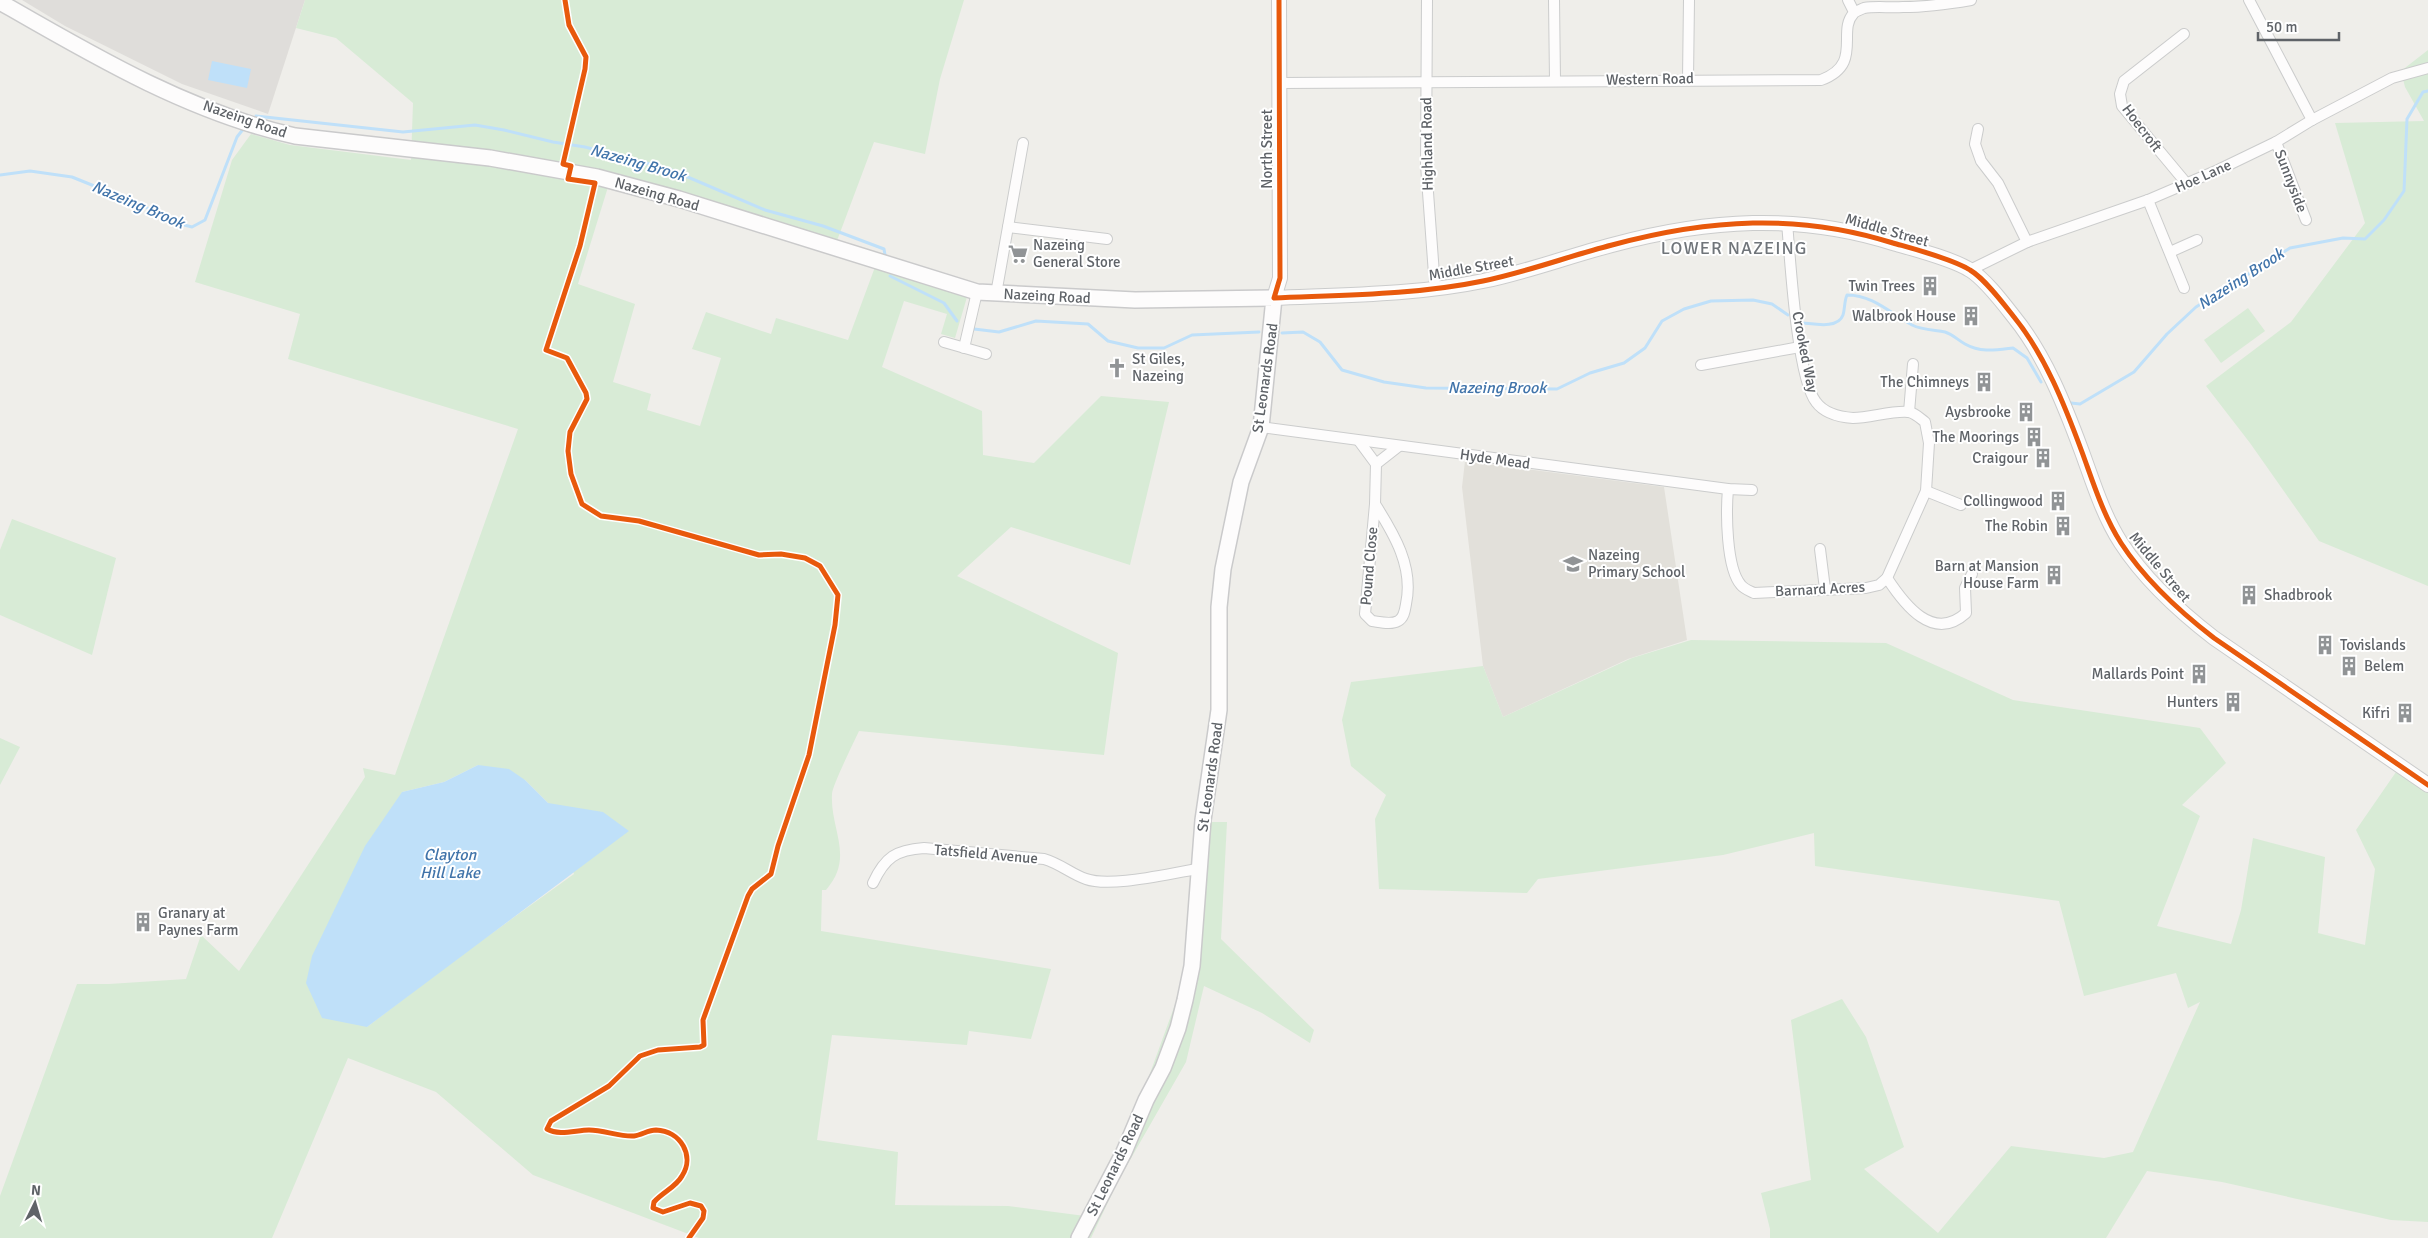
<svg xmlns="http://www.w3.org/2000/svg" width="2428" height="1238" viewBox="0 0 2428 1238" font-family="Signika,sans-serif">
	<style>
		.industrial { fill: #dfddda }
		.education { fill: #e2e0da }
		.green { fill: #d8ebd6; fill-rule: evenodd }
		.water { fill: #bfe0f9 }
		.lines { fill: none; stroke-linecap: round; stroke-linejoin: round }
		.stream { stroke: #bfe0f9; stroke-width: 3 }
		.minor-casing { stroke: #cbcccc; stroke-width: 12 }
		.tertiary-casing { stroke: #cbcccc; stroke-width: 16 }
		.secondary-casing { stroke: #cacacb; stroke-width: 18 }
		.minor { stroke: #fdfcfc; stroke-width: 10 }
		.tertiary { stroke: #fdfcfc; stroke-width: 14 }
		.secondary { stroke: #fdfcfc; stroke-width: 15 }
		.cycleway-casing { stroke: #fff; stroke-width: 8 }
		.cycleway { stroke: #e8590c; stroke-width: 5 }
		.labels { text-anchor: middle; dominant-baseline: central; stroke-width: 4; stroke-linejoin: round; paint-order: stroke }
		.street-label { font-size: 15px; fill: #5f6368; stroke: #fff }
		.poi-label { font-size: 15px; fill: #5f6368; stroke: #fff; text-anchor: end }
		.water-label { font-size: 16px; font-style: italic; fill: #4174aa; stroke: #fff }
		.quarter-label { font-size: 18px; letter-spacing: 1px; fill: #70757a; stroke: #fff }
	</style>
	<rect width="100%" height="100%" fill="#efeeea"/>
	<path class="industrial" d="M22,0h283l-37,114 -86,-30 -117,-58z"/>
	<path class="education" d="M1465,461l199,26 23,153 -59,19 -125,58 -20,-51 -21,-179z"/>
	<g class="green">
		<path d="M305,0h659l-24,79 -15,75 -51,-12 -42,112 -95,-32 -129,-35 -30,97 57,20 -22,78 38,12 -4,16 53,16 21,-68 -29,-9 14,-37 65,22 5,-16 72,22 27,-73 92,30 -12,41 -14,-4 6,-20 -43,-13 -22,66 100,44 1,44 51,8 67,-67 68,6 -39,163 -119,-38 -54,49 161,77 -14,102 -245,-24c-5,11 -27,55 -27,63 -2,36 23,63 -6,96h-4l-1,41 230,38 -20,70 -62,-8 -2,14 -135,-10 -15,105 81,12 -3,53 113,1 77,10 -11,22h-375l-166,-63 -97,-83 -88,-34 -76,180h-272v-42l77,-212h32l77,-5 15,-44 38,36 126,-194 -2,-9 32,7 123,-346 -230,-70 12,-45 -105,-32 37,-122 19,-26 39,11 121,15 2,-57 -77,-65 -40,-10zM478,765l47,15 23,23 26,71 -122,88 -85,65 35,-235 42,-10z"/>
		<path d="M2428,50v536l-109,-45 -69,-98 -44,-57 85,-64 74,-99 -30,-100 89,-2 -19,-34 -4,-16z"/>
		<path d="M2248,308l17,23 -44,32 -17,-23z"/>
		<path d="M12,519l104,39 -24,97 -92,-40v-65z"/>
		<path d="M1691,640l195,3 127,57 187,28 26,35 -44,42 18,11 -43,110 74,18 10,-34 12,-72 72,19 -7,76 47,12 10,-76 -19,-39 40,-58 26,9 6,-3v444l-37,-2 -169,-38 -75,-11 -41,67h-336v-9l-9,-36 50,-13 -20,-160 51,-21 24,38 38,110 -40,22 74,64 73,-87 93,12 29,-6 67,-150 -12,6 -12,-35 -92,23 -25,-95 -244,-35 -1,-33 -91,22 -185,24 -11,14 -148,-4 -4,-70 11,-24 -35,-29 -9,-46 9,-38 132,-16 20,51 129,-59z"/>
		<path d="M0,738l20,9 -20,38z"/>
		<path d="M1197,822h30l-6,117 93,91 -4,13 -48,-30 -58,-27 -18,76 -68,119 -27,57h-14l39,-71 69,-190z"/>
	</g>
	<g class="water">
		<path d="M212,61l39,8 -4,19 -39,-8z"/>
		<path d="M478,765l31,4 16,11 23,23 55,9 26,19 -262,196 -45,-9 -16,-35 6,-27 53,-110 37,-54 42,-10z"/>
	</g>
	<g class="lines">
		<g class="stream">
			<path d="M256,116l147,16 72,-7 29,5 49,12 32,5 84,22 96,41 58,16 61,23 1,6"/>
			<path d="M0,175l30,-4 42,6 72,29 25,15 23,6 13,-7 32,-83 7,-9"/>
			<path d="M890,276l54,27 13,18"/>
			<path d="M1803,323c12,1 35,6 40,-8 2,-6 1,-13 4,-20 26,0 43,18 65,30 10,5 22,5 33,7 7,2 13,8 20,12 16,9 31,6 48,4l14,10 14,24"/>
			<path d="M974,329l25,3 37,-11 52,3 20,17 30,7h26l28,-13 67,-3"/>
			<path d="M1282,333l21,-1 17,10 22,28 42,12 42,6 131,1 33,-16 34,-10 21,-15 17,-27 22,-12 27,-8 42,-1 19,4 16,11"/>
			<path d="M2071,403l9,1 54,-32 33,-38 29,-27 94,-59 53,-10 22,1 19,-19 20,-29 3,-72 16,-27 5,-1"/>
		</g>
		<defs>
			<g id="minor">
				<path d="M1427,0l-1,165 9,123"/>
				<path d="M1554,0l1,80"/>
				<path d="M1848,0l6,12"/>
				<path d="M2249,0l63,120"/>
				<path d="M2184,34l-60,47 -4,13 2,12 65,78"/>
				<path d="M1688,79l1,-79"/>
				<path d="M1279,83l542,-3c43,-16 15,-49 33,-67 2,-2 8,-4 10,-5 12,-2 26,0 39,-1 23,0 45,-3 68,-7"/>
				<path d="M1978,129l-3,15 6,17 17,22 29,59"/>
				<path d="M2276,142l30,78"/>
				<path d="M2148,200l36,88"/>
				<path d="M1008,227l99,12"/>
				<path d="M2170,252l27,-12"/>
				<path d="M1970,270l57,-28 121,-42 70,-30 58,-28 36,-22 80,-42 36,-10"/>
				<path d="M996,294l27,-151"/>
				<path d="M944,342l42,12"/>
				<path d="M964,348l13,-56"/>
				<path d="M1701,365l99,-18"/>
				<path d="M1909,412l4,-48"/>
				<path d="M1261,427l467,62 24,1"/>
				<path d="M1359,441l17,23 -1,40 -10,110 7,7c8,1 19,4 26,0 6,-3 7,-11 8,-17 8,-37 -12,-70 -31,-100"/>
				<path d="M1376,464l23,-18"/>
				<path d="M1728,489c-2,23 -2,79 13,96 3,4 9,6 13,8l112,-5 13,-3 8,-7 39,-87 3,-48 -4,-21c-4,-3 -10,-9 -16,-10 -16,-2 -39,6 -56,6 -14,-1 -29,-5 -37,-16 -19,-24 -26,-144 -29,-180"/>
				<path d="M1926,491l35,14"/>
				<path d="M1820,549l5,40"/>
				<path d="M1887,578c17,26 46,65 79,35l-1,-25 7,-14"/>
				<path d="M873,883c12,-26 23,-33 51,-35l120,11c17,5 27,15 42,20 25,9 84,-6 112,-10"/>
			</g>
			<path id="tertiary" d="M1279,0l1,278 -6,20c69,-3 142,-3 209,-17 44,-9 86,-25 129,-36 96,-26 186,-32 281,-2 21,6 60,16 77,27 15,9 33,33 44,47 31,38 51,89 68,135 11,30 21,63 39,91 24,37 58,68 93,95l214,147"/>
			<path id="secondary" d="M0,2c92,53 190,111 295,134l195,22 107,19 82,22 298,93 158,8 139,-2 -13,129 -20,55 -18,87 -4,38v103l-16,110 -11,146 -7,34 -7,28 -15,40 -17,32 -22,52 -45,86"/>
		</defs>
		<use href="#minor" class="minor-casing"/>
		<use href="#tertiary" class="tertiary-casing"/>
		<use href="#secondary" class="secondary-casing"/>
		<use href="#minor" class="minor"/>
		<use href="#tertiary" class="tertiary"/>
		<use href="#secondary" class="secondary"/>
		<defs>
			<g id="cycleway">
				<path d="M565,0l4,25 17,32 -1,12 -22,95 8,2 -3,13 27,4 -15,63 -34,104 21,8 19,35 1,6 -17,33 -2,19 3,23 11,30 19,12 38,5 120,34 22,-1 24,4 15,8 18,29 -3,30 -26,130 -31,91 -7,28 -19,15 -4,7 -45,124 1,25 -4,2 -42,3 -18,6 -31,30 -58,35 -4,8c12,7 29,1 42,1 15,0 31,7 45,6 8,-1 14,-6 22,-6 25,1 39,26 26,46 -6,11 -19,16 -28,26l-1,6 10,4 27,-9 11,3 3,5 -1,7 -14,20"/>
				<path d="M1279,0l1,278 -6,20c69,-3 142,-3 209,-17 44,-9 86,-25 129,-36 96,-26 186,-32 281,-2 21,6 60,16 77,27 15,9 33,33 44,47 31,38 51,89 68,135 11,30 21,63 39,91 24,37 58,68 93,95l214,147"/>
			</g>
		</defs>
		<use href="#cycleway" class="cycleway-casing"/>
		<use href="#cycleway" class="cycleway"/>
	</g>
	<defs>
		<symbol id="supermarket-bare" viewBox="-9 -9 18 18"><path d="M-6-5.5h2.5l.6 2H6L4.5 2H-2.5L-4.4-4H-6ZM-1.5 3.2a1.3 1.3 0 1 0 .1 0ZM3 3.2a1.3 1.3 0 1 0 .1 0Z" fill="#919496" stroke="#fff" stroke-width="2.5" paint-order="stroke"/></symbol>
		<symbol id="building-bare" viewBox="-9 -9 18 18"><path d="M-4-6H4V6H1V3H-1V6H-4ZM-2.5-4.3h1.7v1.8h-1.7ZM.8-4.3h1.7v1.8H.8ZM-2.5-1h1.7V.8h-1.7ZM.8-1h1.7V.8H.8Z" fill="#919496" stroke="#fff" stroke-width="2.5" paint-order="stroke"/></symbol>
		<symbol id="church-bare" viewBox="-9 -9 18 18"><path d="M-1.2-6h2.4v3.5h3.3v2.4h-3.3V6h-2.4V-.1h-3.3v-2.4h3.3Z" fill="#919496" stroke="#fff" stroke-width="2.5" paint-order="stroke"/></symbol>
		<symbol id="school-bare" viewBox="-9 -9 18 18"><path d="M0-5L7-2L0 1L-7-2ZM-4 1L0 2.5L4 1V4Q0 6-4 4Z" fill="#919496" stroke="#fff" stroke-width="2.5" paint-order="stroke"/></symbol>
	</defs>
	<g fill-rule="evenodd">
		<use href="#supermarket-bare" x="1004" y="240" width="28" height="28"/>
		<use href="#building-bare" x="1916" y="272" width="28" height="28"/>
		<use href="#building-bare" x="1957" y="302" width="28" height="28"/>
		<use href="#church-bare" x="1103" y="354" width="28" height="28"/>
		<use href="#building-bare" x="1970" y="368" width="28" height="28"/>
		<use href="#building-bare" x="2012" y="398" width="28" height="28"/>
		<use href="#building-bare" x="2020" y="423" width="28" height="28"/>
		<use href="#building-bare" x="2029" y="444" width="28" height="28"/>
		<use href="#building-bare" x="2044" y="487" width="28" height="28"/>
		<use href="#building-bare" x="2049" y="512" width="28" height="28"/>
		<use href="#school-bare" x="1559" y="550" width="28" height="28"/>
		<use href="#building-bare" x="2040" y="561" width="28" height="28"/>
		<use href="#building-bare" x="2235" y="581" width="28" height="28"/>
		<use href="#building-bare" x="2311" y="631" width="28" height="28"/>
		<use href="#building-bare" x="2335" y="652" width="28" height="28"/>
		<use href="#building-bare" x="2185" y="660" width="28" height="28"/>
		<use href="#building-bare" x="2219" y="688" width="28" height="28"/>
		<use href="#building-bare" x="2391" y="699" width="28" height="28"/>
		<use href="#building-bare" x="129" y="908" width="28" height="28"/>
	</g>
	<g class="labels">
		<g class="street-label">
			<text transform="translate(1650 79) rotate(-1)">Western Road</text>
			<text transform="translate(245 119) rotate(19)">Nazeing Road</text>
			<text transform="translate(2142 128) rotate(53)">Hoecroft</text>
			<text transform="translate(1427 144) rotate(-91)">Highland Road</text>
			<text transform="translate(1267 149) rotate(-90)">North Street</text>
			<text transform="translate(2203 176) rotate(-24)">Hoe Lane</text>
			<text transform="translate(2291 181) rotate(69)">Sunnyside</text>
			<text transform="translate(657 194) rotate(16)">Nazeing Road</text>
			<text transform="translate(1887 230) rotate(16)">Middle Street</text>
			<text transform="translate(1471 268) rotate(-10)">Middle Street</text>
			<text transform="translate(1047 296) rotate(3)">Nazeing Road</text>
			<text transform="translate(1805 352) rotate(79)">Crooked Way</text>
			<text transform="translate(1265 378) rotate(-82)">St Leonards Road</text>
			<text transform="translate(1495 459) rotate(8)">Hyde Mead</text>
			<text transform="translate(1369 566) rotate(-85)">Pound Close</text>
			<text transform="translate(2160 567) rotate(50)">Middle Street</text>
			<text transform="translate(1820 589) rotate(-3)">Barnard Acres</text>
			<text transform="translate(1210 777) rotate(-82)">St Leonards Road</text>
			<text transform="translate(986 854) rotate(5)">Tatsfield Avenue</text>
			<text transform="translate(1115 1165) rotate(-64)">St Leonards Road</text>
		</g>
		<g class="poi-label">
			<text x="1033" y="245" text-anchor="start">Nazeing<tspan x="1033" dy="17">General Store</tspan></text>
			<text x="1915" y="286">Twin Trees</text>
			<text x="1956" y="316">Walbrook House</text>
			<text x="1132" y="359" text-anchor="start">St Giles,<tspan x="1132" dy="17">Nazeing</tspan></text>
			<text x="1969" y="382">The Chimneys</text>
			<text x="2011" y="412">Aysbrooke</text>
			<text x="2019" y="437">The Moorings</text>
			<text x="2028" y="458">Craigour</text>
			<text x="2043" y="501">Collingwood</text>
			<text x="2048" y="526">The Robin</text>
			<text x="1588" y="555" text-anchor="start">Nazeing<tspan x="1588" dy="17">Primary School</tspan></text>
			<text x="2039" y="566">Barn at Mansion<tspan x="2039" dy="17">House Farm</tspan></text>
			<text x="2264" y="595" text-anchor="start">Shadbrook</text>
			<text x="2340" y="645" text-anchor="start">Tovislands</text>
			<text x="2364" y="666" text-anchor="start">Belem</text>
			<text x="2184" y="674">Mallards Point</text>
			<text x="2218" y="702">Hunters</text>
			<text x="2390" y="713">Kifri</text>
			<text x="158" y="913" text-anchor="start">Granary at<tspan x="158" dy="17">Paynes Farm</tspan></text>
		</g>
		<g class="water-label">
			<text transform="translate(638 163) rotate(16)">Nazeing Brook</text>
			<text transform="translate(138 205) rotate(23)">Nazeing Brook</text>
			<text transform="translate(2241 279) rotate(-33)">Nazeing Brook</text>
			<text x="1497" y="388">Nazeing Brook</text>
			<text x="450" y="855">Clayton<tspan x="450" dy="18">Hill Lake</tspan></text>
		</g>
		<g class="quarter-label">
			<text x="1734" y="248">LOWER NAZEING</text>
		</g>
	</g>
	<g transform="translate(35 1203) rotate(5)" stroke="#ffffff" stroke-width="4" paint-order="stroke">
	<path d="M0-4L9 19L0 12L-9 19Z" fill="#5f6368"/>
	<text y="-8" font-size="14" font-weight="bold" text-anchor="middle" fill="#5f6368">N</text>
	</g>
	<path d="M2258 32v8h81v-8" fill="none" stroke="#5f6368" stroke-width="2.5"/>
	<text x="2266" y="32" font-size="15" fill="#5f6368" stroke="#ffffff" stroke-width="4" paint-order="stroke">50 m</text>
</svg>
